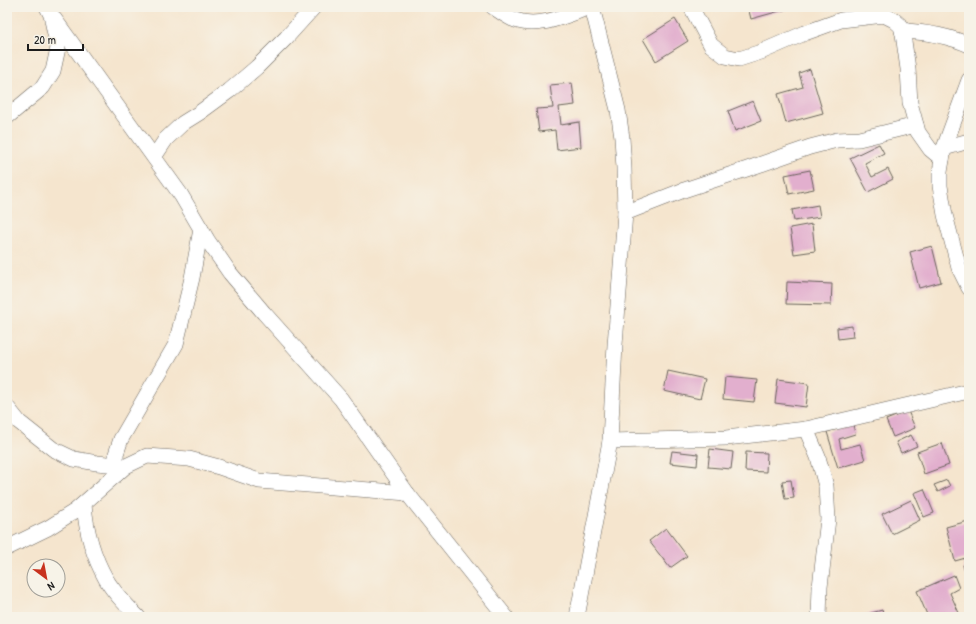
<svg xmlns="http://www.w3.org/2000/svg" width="976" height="624" viewBox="0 0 976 624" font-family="'Patrick Hand',sans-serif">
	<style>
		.building { fill: #e2afce }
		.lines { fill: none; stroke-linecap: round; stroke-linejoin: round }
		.street-casing { stroke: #68625a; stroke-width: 16 }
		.street { stroke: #fff; stroke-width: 15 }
	</style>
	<rect width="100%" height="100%" fill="#f7f3e8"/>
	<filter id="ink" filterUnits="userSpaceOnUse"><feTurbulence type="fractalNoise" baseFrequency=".025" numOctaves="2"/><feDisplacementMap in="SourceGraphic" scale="8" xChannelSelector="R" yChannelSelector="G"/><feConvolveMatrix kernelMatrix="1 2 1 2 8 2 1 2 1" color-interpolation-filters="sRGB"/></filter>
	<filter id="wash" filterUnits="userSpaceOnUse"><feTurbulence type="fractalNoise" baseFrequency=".012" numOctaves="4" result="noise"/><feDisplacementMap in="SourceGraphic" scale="16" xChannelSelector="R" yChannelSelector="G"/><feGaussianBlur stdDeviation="0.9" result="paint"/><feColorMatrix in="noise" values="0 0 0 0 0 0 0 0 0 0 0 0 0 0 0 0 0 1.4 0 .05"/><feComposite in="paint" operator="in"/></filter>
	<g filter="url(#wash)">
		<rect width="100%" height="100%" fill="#f5e5ce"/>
		<g id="blocks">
			<g class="building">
				<path d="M748,7h38l1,2 -36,10z"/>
				<path d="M675,19l13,22 -32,20 -13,-22z"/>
				<path d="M810,69l13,44 -37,10 -8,-29 25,-7 -4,-14z"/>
				<path d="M572,83l3,22 -16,2 2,18 18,-3 2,25 -24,3 -2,-20 -16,2 -3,-23 17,-1 -3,-23z"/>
				<path d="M753,101l8,20 -26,10 -7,-20z"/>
				<path d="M879,144l5,9 -19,10 7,14 16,-8 5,10 -25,13 -18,-34z"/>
				<path d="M810,170l4,19 -25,5 -4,-19z"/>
				<path d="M818,205l2,12 -26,4 -2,-11z"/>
				<path d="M812,224l3,27 -21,3 -4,-26z"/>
				<path d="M932,246l9,36 -22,6 -9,-36z"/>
				<path d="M787,282l45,2 -1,21 -45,-1z"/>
				<path d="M852,326l1,11 -15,2 -1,-11z"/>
				<path d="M668,371l37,8 -5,20 -36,-8z"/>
				<path d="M725,377l32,3 -3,22 -31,-3z"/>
				<path d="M778,379l31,4 -3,24 -31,-4z"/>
				<path d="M908,411l7,17 -22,9 -7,-17z"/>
				<path d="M853,424l2,10 -16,5 2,10 19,-5 5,16 -27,8 -11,-36z"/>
				<path d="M911,435l6,11 -16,7 -5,-11z"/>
				<path d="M942,443l7,22 -25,9 -7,-22z"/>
				<path d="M710,449l23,3 -2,17 -23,-2z"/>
				<path d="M672,451l26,3 -1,12 -27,-3z"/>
				<path d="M746,452l21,1 -1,19 -21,-1z"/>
				<path d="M791,480l3,18 -9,1 -3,-18z"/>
				<path d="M947,480l3,6 -12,6 -4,-7z"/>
				<path d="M924,489l10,24 -10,4 -10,-24z"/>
				<path d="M911,500l9,20 -28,14 -10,-20z"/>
				<path d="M968,521l1,5v31l-14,4 -9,-34z"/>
				<path d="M666,528l21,28 -17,12 -21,-27z"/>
				<path d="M969,563v12l-3,1 -3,-11z"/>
				<path d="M954,575l5,13 -9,5 9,20 -9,4h-22l-11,-26z"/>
				<path d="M882,610l2,7h-27z"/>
			</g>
		</g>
	</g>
	<g filter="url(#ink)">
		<use href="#blocks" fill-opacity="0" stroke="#68625a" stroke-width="1"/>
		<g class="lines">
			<defs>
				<g id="street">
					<path d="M47,7l3,6 131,182 27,46 22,32 34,40 77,86 66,94 99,124"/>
					<path d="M493,7c7,4 14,10 22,13 24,9 52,-5 75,-13"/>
					<path d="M691,7l20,38 14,11 14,3 22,-7 44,-19 36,-13 43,-5 10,5 8,7 6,42 2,34 8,29 12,17 12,10"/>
					<path d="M902,31c24,1 45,4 67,14"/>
					<path d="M969,80l-25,68 -4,24v14l5,29 14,53 10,20"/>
					<path d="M7,117l36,-30 10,-16 5,-23 -6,-28"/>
					<path d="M944,148l25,-7"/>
					<path d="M154,157l12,-18 17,-16 16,-10 30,-22 28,-24 29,-29 28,-31"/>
					<path d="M625,213l59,-23 63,-21 63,-22 27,-7 22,-1 57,-14"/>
					<path d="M7,407l12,15 34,27 21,10 23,4 20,2"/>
					<path d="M806,429l12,28 8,29 2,33 -8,68 -1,30"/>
					<path d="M610,441l116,-3 80,-9 163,-38"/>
					<path d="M117,474l-1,-20 5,-15 55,-95 16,-66 9,-49"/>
					<path d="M84,504c2,26 9,52 22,75 8,14 20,26 32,38"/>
					<path d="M7,548l41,-20 27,-17 51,-45 21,-10 42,3 30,8 40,14 148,12"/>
					<path d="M577,617l33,-176 5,-96 10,-132 -1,-45 -2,-30 -4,-28 -26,-103"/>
				</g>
			</defs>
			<use href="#street" class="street-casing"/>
			<use href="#street" class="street"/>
		</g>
	</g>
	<rect width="976" height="624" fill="none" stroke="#f7f3e8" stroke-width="24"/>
	<g transform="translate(46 578) rotate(148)"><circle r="19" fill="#f7f3e8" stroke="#9f9d96"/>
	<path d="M0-3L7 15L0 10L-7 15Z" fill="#c8321e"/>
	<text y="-6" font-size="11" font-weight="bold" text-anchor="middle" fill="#1c1c1c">N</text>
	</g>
	<path d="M28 44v6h55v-6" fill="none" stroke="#1c1c1c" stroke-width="2"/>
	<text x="34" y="44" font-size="12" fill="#1c1c1c" stroke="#f7f3e8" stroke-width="3" paint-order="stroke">20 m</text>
</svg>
